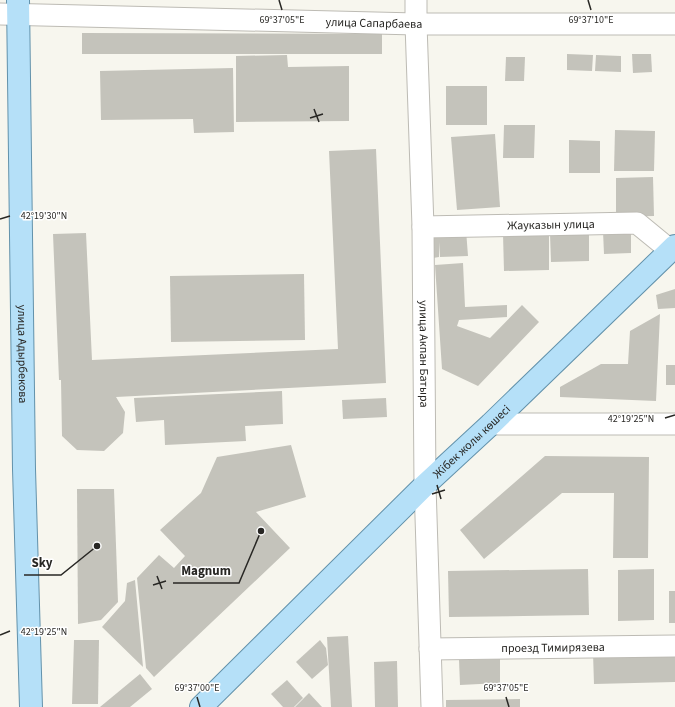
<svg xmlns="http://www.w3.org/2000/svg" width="675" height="707" viewBox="0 0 675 707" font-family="'Source Sans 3',sans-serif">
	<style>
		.building { fill: #c4c3bb }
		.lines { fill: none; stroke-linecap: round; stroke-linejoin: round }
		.minor-casing { stroke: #bdbbb4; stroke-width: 23 }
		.major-casing { stroke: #6392ab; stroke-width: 24 }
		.minor { stroke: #fff; stroke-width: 21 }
		.major { stroke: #b5e0f8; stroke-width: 22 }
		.ticks { fill: none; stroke: #282724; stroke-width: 1.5 }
		.labels { text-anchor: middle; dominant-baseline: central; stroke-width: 3; stroke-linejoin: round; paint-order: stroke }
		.street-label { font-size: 12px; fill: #282724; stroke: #fff }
		.ticks-label { font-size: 10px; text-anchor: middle; fill: #282724; stroke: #fff; stroke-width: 3; stroke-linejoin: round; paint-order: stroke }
		.leader { fill: none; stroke: #282724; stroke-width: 1.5 }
		.callout-dot { fill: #282724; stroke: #fff; stroke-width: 1.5 }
		.callout-label { font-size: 13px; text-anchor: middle; font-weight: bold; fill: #282724; stroke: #fff; stroke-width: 3; stroke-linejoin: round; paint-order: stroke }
	</style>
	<rect width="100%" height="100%" fill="#f7f6ee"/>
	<g class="building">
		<path d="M82,33l300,1v20h-300z"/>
		<path d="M567,54l26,1 -1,16 -25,-1z"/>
		<path d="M632,54h19l1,18 -19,1z"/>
		<path d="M287,55l1,12 61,-1v55l-113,1v-66z"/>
		<path d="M596,55l25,1v16l-26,-1z"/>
		<path d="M506,57h19l-1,24h-19z"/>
		<path d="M233,68l1,64 -40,1 -1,-14 -92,1 -1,-49z"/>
		<rect x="446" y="86" width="41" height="39"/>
		<path d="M504,125h31l-1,33h-31z"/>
		<path d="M615,130l40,1 -1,40h-40z"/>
		<path d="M495,134l5,73 -43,3 -6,-73z"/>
		<path d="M569,140l31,1v32h-31z"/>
		<path d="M376,149l10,234 -270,14 9,15 -2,21 -19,18 -27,-1 -15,-14 -1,-56h-2l-6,-146 33,-1 6,127 246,-11 -9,-198z"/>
		<path d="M653,177l1,39 -38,1v-39z"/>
		<path d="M466,230l2,26 -28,1 -1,-15v15l-6,1 -1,-27z"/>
		<path d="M631,230v23l-27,1 -1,-23z"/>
		<path d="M549,233v37l-45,1 -1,-37z"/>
		<path d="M589,233v28l-38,1 -1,-28z"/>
		<path d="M463,263l2,44 42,-2v12l-48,3 -2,6 33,12 32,-33 17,17 -61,64 -36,-17 -7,-104z"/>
		<path d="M304,274l1,66 -134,2 -1,-66z"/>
		<path d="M675,289v19l-17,1 -2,-14z"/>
		<path d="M660,314l-4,87 -96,-4v-10l41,-23h27l2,-33z"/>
		<rect x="666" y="365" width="9" height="20"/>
		<path d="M282,391l1,33 -38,2 1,15 -81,4 -1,-25 -28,2 -2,-24z"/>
		<path d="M386,398l1,19 -44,2 -1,-19z"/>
		<path d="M291,445l15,52 -50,15 34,36 -136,129 -8,-9 -9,-90 22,-23 15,13 11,-12 -25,-26 41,-37 16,-36z"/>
		<path d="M545,456l104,1 -1,101h-35l1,-65h-52l-78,66 -24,-29z"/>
		<path d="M77,489h37l4,113 -17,18 -23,4z"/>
		<path d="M588,569l1,46 -140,2 -1,-46z"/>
		<path d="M654,569v51l-36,1v-51z"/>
		<path d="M135,580l8,87 -41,-40 23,-26 2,-18z"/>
		<rect x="669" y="591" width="6" height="32"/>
		<path d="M348,636l4,71h-21l-4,-70z"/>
		<path d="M74,640h25l-1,64h-26z"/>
		<path d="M320,640l6,8 2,17 -16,14 -16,-17z"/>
		<path d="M675,651v31l-81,2 -1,-31z"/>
		<path d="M500,659v24l-40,2 -1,-25z"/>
		<path d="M397,661l1,46h-23l-1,-45z"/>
		<path d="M140,674l12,15 -22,18h-30z"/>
		<path d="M287,680l16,18 -9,9h-11l-12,-13z"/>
		<path d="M309,693l13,14h-27z"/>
		<path d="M520,699v8h-74v-7z"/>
	</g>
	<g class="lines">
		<defs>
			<g id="minor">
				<path id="s1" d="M416,0v24l7,203 2,258 7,222"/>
				<path id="s2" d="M0,14l416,10h259"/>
				<path id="s3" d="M423,227l214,-4 33,27"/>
				<path d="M491,424h184"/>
				<path id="s4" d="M430,649l245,-3"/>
			</g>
			<g id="major">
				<path id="s5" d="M18,0l6,469 7,238"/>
				<path id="s6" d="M201,707l224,-222 66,-61 184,-178"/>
			</g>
		</defs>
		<use href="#minor" class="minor-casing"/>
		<use href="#major" class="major-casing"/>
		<use href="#minor" class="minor"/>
		<use href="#major" class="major"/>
	</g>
	<path class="ticks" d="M279,0l3,10M588,0l3,10M314,109l5,13M310,118l13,-4M0,219l10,-3M665,418l10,-3M437,485l4,14M432,494l13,-4M157,576l5,13M153,585l13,-4M0,635l10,-4M197,697l3,10M506,697l3,10"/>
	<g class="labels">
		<g class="street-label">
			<text stroke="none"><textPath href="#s2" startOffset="374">улица Сапарбаева</textPath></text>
			<text stroke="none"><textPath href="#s3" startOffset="128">Жауказын улица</textPath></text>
			<text stroke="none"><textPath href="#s1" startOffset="354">улица Акпан Батыра</textPath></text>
			<text stroke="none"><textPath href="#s5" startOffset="354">улица Адырбекова</textPath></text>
			<text stroke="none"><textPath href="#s6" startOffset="379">Жібек жолы көшесі</textPath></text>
			<text stroke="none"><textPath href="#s4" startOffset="123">проезд Тимирязева</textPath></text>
		</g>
	</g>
	<g class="ticks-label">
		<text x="282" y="23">69°37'05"E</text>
		<text x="591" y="23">69°37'10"E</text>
		<text x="44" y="219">42°19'30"N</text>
		<text x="631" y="422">42°19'25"N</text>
		<text x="44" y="635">42°19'25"N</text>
		<text x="197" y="691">69°37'00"E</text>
		<text x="506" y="691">69°37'05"E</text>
	</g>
	<path class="leader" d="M97 546L61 575H24M261 531L239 583H173"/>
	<g class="callout-dot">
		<circle cx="97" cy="546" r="4"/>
		<circle cx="261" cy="531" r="4"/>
	</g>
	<g class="callout-label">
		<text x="42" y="567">Sky</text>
		<text x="206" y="575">Magnum</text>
	</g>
</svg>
